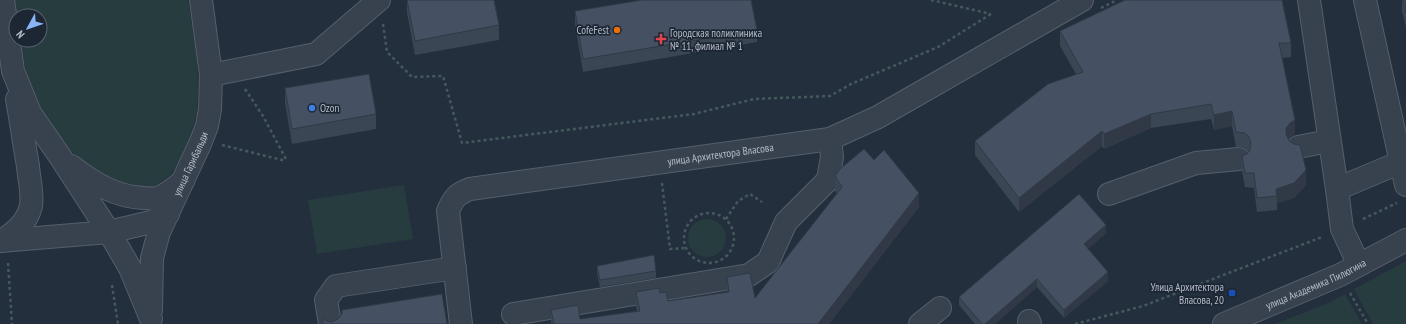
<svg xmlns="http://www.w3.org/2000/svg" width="1406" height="324" viewBox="0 0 1406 324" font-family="'PT Sans Narrow',sans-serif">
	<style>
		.green { fill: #263c3f }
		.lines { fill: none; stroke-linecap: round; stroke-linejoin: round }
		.minor-casing { stroke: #565f6c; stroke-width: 24 }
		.path { stroke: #44595c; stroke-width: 2.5; stroke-dasharray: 3 3; stroke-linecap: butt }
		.minor { stroke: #38414e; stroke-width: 22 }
		.wall { fill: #3b4654 }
		.shaded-wall { fill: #303945 }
		.building { fill: #455162; stroke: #303945 }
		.food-dot { fill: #e8710a; stroke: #1d2633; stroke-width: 1.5 }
		.health-dot { fill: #e0444e; stroke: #1d2633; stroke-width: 1.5 }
		.shop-dot { fill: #3f7fe0; stroke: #1d2633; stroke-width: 1.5 }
		.transit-dot { fill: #1a4fb4; stroke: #1d2633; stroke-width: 1.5 }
		.labels { text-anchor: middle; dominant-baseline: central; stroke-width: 3.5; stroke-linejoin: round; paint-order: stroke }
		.poi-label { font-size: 11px; fill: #b4bcc9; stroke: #1d2633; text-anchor: end }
		.street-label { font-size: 11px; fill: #b4bcc9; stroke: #1d2633 }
	</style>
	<rect width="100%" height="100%" fill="#242f3e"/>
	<g class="green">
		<path d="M13,0h175l9,58 1,29 -1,26 -12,39 -15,23 -9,7 -9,5 -10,2 -19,-2 -37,-23 -22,-19 -18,-20 -19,-50 -7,-35h20v-24h-24z"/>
		<path d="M404,185l9,54 -96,15 -9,-54z"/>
		<circle cx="707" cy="238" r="19"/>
		<path d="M1406,261v63h-33l-19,-35z"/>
		<path d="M1345,294l17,30h-87l53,-21z"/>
	</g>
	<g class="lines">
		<defs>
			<g id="minor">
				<path d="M3,0l10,71 17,42 31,45 48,74 21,36 21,51"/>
				<path d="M1309,0l28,189 5,40 17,36"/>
				<path d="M1365,0l41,185"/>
				<path d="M211,75l105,-21 63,-54"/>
				<path d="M1298,147l31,-6"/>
				<path d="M71,166c22,17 45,31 73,32 4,0 9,1 13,0 10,-3 18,-10 26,-17"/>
				<path d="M1337,189l64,-27"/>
				<path d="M1109,194l87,-31 43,-4"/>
				<path d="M0,241l109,-9 42,-10 17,-8"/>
				<path d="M2,241c13,-9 25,-18 29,-35 2,-13 -2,-27 -3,-40 -4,-22 -7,-45 -11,-67"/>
				<path id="s1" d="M151,310l1,-52 7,-26 41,-88 7,-18 3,-17 1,-34 -10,-75"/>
				<path d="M513,314l236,-39 19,-13 18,-40 42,-42 4,-23 -2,-18"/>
				<path d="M1029,321l1,3"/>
				<path d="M330,324l-4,-24 10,-14 119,-18"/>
				<path id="s2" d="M461,324l-13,-113c6,-14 9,-17 22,-22l360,-50 48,-22 204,-117"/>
				<path d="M920,324l20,-16"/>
				<path id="s3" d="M1224,324l116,-49 66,-35"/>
			</g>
		</defs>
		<use href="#minor" class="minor-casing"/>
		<g class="path">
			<path d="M931,0l60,14"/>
			<path d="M1101,8l16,-8"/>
			<path d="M383,24l4,28 25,25 31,-1 19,67 232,-29 60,-15 76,-3 21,-12 87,-37 53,-33"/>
			<path d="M245,89l18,27 24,45"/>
			<path d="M222,145l64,16"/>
			<path d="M662,183l8,66 16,-1"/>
			<circle cx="709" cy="238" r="25"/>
			<path d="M726,219l12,-18 12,-7 12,8"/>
			<path d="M1363,219l34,-16"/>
			<path d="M8,263l4,61"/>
			<path d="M112,285l6,39"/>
			<path d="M1350,293l18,31"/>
			<path d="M1075,324l68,-18 179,-69"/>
		</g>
		<use href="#minor" class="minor"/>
	</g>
	<g class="wall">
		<path d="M407,0l92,25v15l-84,15 -8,-42z"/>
		<path d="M1402,0h4v27l-4,-16z"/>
		<path d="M575,11l182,19v12l-174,30 -8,-48z"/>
		<path d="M1060,31l231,12v14l-9,1 13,77 -5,3 -2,2 18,45 -12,13 -17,5v7l-20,2 -3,-24 -9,-1 -3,-16v-15l5,-2 2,-2 -4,-4 -9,-1 -4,-21 -18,4 -3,-11 -60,9 -47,21 -2,-3 -83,66 -44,-57v-14l101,-67 -16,-28z"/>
		<path d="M285,88l91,26v15l-84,15 -7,-41z"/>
		<path d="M874,160l45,47 -90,117h-278v-14l29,9 57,-8 -1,-5v-14l24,1 8,8 59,-9v-15l28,21 82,-104 -2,-3v-15z"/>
		<path d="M1106,233l-18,16 20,32 -44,37 -27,-31 -42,37h-20l-16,-19v-8z"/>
		<path d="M597,266l59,5v7l-56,9 -3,-14z"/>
	</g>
	<g class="shaded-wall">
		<path d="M1232,111v15l-18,4v-15z"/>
		<path d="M1151,114v14l-47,21v-15z"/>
		<path d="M1295,120v15l-5,3 -4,5v-15l4,-5z"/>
		<path d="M1102,131v15l-83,66v-14z"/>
		<path d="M1306,170v15l-12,13 -17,5 -1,-14z"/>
		<path d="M919,193v14l-90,117h-11z"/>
		<path d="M1106,225v8l-22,20v-9z"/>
		<path d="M1108,272v9l-44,37v-8z"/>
		<path d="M1037,279v8l-42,37h-10z"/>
	</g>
	<g class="building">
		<path d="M407,0h87l5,25 -84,16z"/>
		<path d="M642,0h109l6,30 -174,29 -8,-48z"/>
		<path d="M1125,0h157l9,43h-12l16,77 -5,3 -4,5v6l3,7 5,3 6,1 6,25 -12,13 -18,6 1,7 -20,2 -3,-25h-9l-3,-17 5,-2 3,-4 1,-7 -2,-6 -4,-4 -9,-1 -4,-21 -18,4 -3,-11 -60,10 -47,20 -2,-3 -83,67 -44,-57 73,-57 35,-12 -23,-41z"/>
		<path d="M1403,0h3v13z"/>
		<path d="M369,74l7,40 -84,15 -7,-41z"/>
		<path d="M864,149l10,11 10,-10 35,43 -101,131h-269l5,-1 -3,-13 27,-5 2,14 60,-8 -4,-19 23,-4 1,5 6,-1 2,9 61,-9 -2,-15 23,-4 5,25 87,-111 -7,-11 5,-7z"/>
		<path d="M1079,194l27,31 -22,19 24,28 -44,38 -27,-31 -52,45h-3l-23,-27z"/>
		<path d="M654,255l2,16 -56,9 -3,-14z"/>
		<path d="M442,294l5,30h-124v-5l3,2 6,1 6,-3 4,-5v-4z"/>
	</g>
	<circle class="food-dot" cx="617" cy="30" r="4"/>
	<path class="health-dot" d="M659 33h4v4h4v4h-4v4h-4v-4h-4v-4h4z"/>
	<circle class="shop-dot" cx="312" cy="108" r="4"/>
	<rect class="transit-dot" x="1228" y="289" width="8" height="8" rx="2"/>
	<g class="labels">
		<g class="poi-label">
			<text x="609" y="30">CofeFest</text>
			<text x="670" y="33" text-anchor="start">Городская поликлиника<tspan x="670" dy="13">№ 11, филиал № 1</tspan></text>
			<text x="320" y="108" text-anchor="start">Ozon</text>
			<text x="1224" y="287">Улица Архитектора<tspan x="1224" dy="13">Власова, 20</tspan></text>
		</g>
		<g class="street-label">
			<text stroke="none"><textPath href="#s2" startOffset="399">улица Архитектора Власова</textPath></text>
			<text stroke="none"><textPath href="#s1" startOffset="154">улица Гарибальди</textPath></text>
			<text stroke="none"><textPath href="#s3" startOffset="100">улица Академика Пилюгина</textPath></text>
		</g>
	</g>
	<g transform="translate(28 28) rotate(230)"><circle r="19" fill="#1d2633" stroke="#59626f"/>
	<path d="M0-3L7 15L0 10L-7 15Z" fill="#8ab4f8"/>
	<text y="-6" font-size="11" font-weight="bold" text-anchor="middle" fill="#b4bcc9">N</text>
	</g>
</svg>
